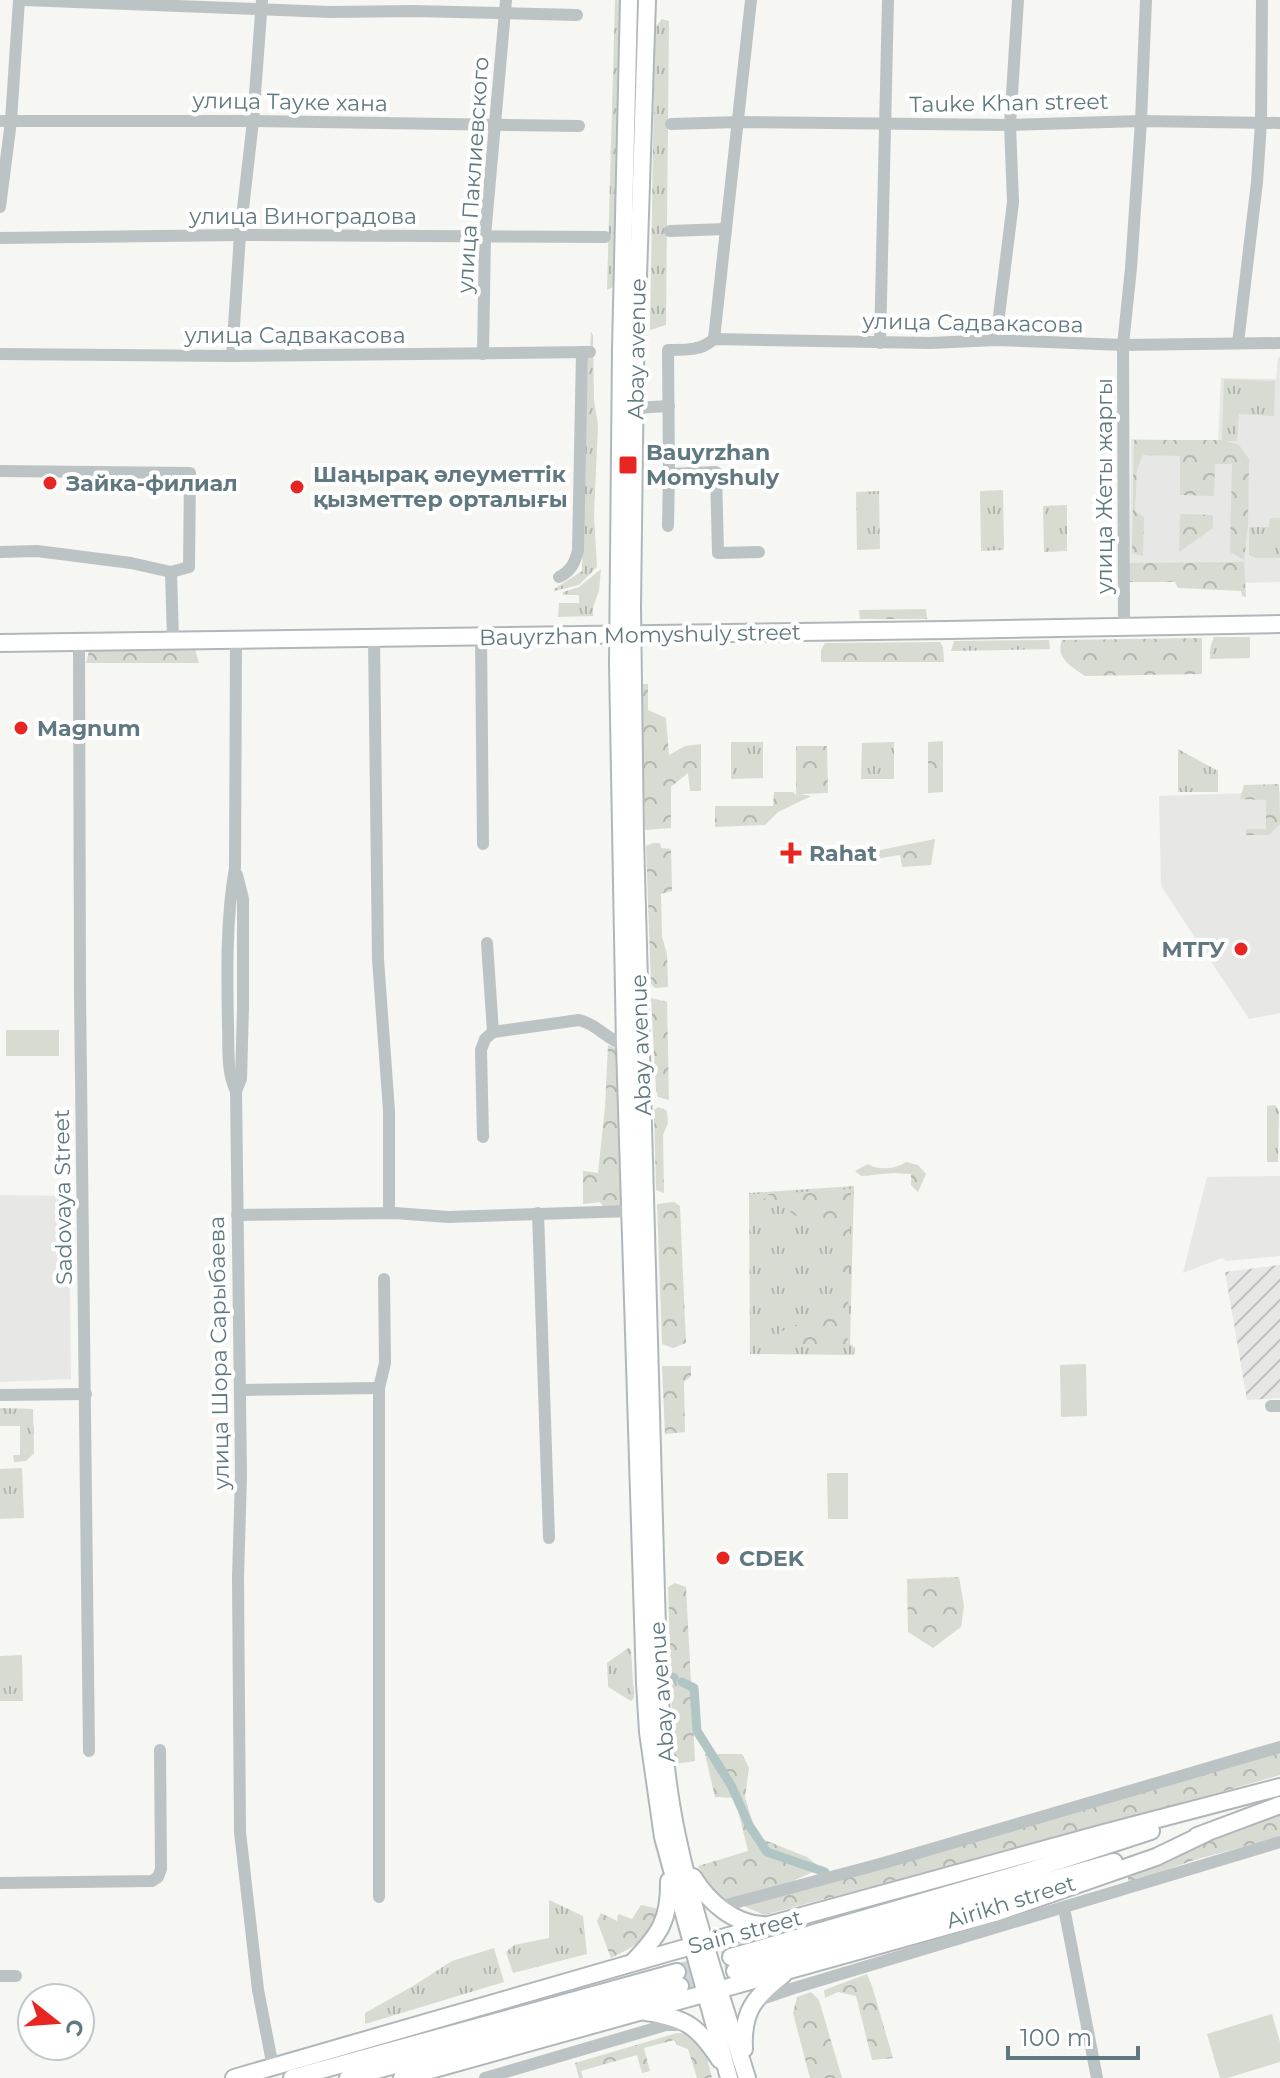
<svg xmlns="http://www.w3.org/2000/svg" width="1280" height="2078" viewBox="0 0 1280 2078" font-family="Montserrat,sans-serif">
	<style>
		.built { fill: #e7e7e6 }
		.industrial { fill: url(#industrial-furrows) }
		.grass { fill: url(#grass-tufts) }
		.forest { fill: url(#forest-crowns) }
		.pitch { fill: #d7dbd2 }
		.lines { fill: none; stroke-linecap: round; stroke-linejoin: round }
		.canal { stroke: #b2c5c5; stroke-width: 9 }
		.major-tunnel { stroke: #d0d6d6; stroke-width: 16; stroke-dasharray: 16 8; stroke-linecap: butt }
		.major-casing { stroke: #b0b7ba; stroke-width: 20 }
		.minor { stroke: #bcc3c5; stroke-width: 12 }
		.major { stroke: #fff; stroke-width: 16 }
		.poi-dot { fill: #e82621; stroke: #fff; stroke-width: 3 }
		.labels { text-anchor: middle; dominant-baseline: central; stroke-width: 8; stroke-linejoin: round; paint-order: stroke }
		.street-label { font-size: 22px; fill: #60787f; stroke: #fff }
		.poi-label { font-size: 22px; font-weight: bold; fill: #60787f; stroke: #fff; text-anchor: start }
	</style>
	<defs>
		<pattern id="industrial-furrows" width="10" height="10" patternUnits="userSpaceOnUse" patternTransform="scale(2)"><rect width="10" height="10" fill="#e7e7e6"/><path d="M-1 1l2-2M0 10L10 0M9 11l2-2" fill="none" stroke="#bfc0c0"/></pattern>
		<pattern id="grass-tufts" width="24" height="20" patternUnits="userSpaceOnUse" patternTransform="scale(2)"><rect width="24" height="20" fill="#d7dbd2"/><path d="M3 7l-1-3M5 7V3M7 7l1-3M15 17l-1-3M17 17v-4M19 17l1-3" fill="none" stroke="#b2b6b0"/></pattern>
		<pattern id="forest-crowns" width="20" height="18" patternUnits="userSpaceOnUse" patternTransform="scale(2)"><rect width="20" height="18" fill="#d7dbd2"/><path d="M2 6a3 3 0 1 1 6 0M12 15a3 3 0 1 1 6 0" fill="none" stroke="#b2b6b0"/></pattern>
	</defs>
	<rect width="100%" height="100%" fill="#f6f6f3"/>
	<g class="built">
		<path d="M1278,357h2v225l-42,1 -108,-5 1,-139 87,2 3,-63 55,1z"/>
		<path d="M1280,792v221l-31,6 -88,-133 -2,-90z"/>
		<path d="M1280,1176v80l-54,5 -4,-3 -39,15 24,-96z"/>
		<path d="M0,1195l69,1 2,183 -71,3z"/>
	</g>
	<path class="industrial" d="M1280,1265v133l-33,2 -22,-128z"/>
	<g class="grass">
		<path d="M615,0h9l-11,287 -6,3z"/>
		<path d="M662,19l7,2 -3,304 -16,5 5,-303z"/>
		<path d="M591,332l2,3 1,65 4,25 -4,90 3,52 -18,18 -25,6v-2l28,-18 6,-219 2,-1z"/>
		<path d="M1224,379l51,2 -1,35 -35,-2 -2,27h-15z"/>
		<path d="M1003,490l1,60 -23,1 -1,-60z"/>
		<path d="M879,491l1,58 -23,1 -1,-58z"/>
		<path d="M1067,505v46l-23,1 -1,-46z"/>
		<path d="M1270,518h10v40h-24l-7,-3v-28h20z"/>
		<path d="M601,569l-2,22 -6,16v9l-35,1 1,-14h20v-8h-16v-3l16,-5z"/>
		<path d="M1214,637h36v21l-40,1 1,-14z"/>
		<path d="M1049,640l1,9 -99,2 3,-10z"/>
		<path d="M731,742h32v36l-32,1z"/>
		<path d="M894,742v37h-33l1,-36z"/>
		<path d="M1178,749l40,22v21h-40z"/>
		<path d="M1275,1105l4,6 -1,51h-11v-56z"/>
		<path d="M854,1186l-4,158 5,4 -1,7 -104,-1 -1,-161z"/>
		<path d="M0,1408l33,1 1,44 -8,8 -12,1 -1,-7h7v-29h-20z"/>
		<path d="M22,1468l2,50 -24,1v-50z"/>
		<path d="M628,1648l3,2 3,48 -3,3 -23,-14v-3l-1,-21z"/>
		<path d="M22,1655l1,46h-23v-45z"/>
		<path d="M549,1900l34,16 4,38 -74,19 -7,-21 8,-7 35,-7z"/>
		<path d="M494,1948l10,34 -139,42v-11l48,-27 39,-25z"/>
	</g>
	<g class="forest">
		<path d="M1134,440h89l16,5 10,14 -1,66 -4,35 -14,-8 2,-88h-17l-1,32 -34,-1v-39l-37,-1 -6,14 -2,42 9,6 -1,39 -11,-3z"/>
		<path d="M1180,514l33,1v13l-34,24z"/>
		<path d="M1244,562l2,35 -4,-1 -1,-5 -63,-3 -3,-6h-47v-19z"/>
		<path d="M926,609l1,10h-67l-1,-9z"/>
		<path d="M1202,638v36l-117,2c-13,-9 -30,-18 -23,-36z"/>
		<path d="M940,642l3,5 1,15h-123v-12l4,-7z"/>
		<path d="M195,649l4,14h-113l3,-12z"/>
		<path d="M642,684h6v26l18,8 3,37 16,-9 16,-2v47h-11l-2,-18 -17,14v41l-26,2z"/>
		<path d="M943,741v51l-15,1v-51z"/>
		<path d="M796,746h31l1,47 -27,1 10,2 -33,16 -13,13 -50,2v-21h58l1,-14h19l3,3z"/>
		<path d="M1279,784l1,40 -11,11h-23v-6h20v-29l-26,-1 4,-14z"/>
		<path d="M935,839l-4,26 -29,2 -2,-12 -25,4v-8z"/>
		<path d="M653,843h7l1,5 10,1 1,42 -11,3 1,43 5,17 1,33 -13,1 -4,-4 -5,-138z"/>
		<path d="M651,998l16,4 2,98 -11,-3 -2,-8z"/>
		<path d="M608,1045l15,6 4,134 -7,21h-17l-3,-4 -17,2v-33l15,2 7,-66z"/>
		<path d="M659,1107l8,4 1,12 -5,12 1,58 -8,-3 -2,-76 1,-5z"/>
		<path d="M906,1162l12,3 8,9 -8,18 -7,-7v-11l-18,-1 -32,3 -6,-5 13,-7c10,7 28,5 38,-2z"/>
		<path d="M851,1189l-4,158h-68l-3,-10c12,-15 41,-16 59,-21l5,-78 -13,-9 -23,-7 -27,-20 -19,3 11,-11z"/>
		<path d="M674,1202l6,4 6,137 -13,5 -11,-4 -5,-140z"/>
		<path d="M662,1366h29v10l-7,6 1,50 -20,2z"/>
		<path d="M959,1577l5,29 -3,21 -28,21 -25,-16 -1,-53z"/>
		<path d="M675,1583l11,4 9,174 -19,3 -4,-43 -4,-134z"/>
		<path d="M1280,1753v22l-156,45 -360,95 -20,-9z"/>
		<path d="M705,1754h37l7,14 -4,29 12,40 50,20 14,11 -28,13 -68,20 -14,-13 -13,-22 50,-15 -13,-53 -20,-1z"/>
		<path d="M1280,1814v23l-86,23 -66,24v-9l138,-57z"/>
		<path d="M641,1905l18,4c-11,32 -19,34 -48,49l-14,-37 4,-8 16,8 1,-7 14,5z"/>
		<path d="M867,1974l5,12 21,72 -21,2 -16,-64 -18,-4 -13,6 -1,-8z"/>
		<path d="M811,1992l8,8 23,78h-32l-17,-65 4,-16z"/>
		<path d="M677,2033l12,1 16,15 7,29h-15l-9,-29 -11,-4 -3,-5 -30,8 6,23 -8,2 -5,-18 -56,16 2,7h-4l-4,-15z"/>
	</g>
	<g class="pitch">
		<rect x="6" y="1030" width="53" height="26"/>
		<path d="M1086,1364l1,52 -26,1 -1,-52z"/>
		<path d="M827,1473h21v46h-20z"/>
		<path d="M1272,2014l8,28v20l-53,16h-7l-13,-44z"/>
	</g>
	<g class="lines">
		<g class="canal">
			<path d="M667,1675l7,3"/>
			<path d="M682,1682l12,6 3,43 34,54 18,40 18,27 58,20"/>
		</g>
		<g class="major-tunnel">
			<path d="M677,1972l54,-15"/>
			<path d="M680,1986l55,-15"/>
		</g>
		<defs>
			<g id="major">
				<path d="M629,0l-8,350 -3,313 7,382 20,638 3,49 15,105 66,241"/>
				<path d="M647,0l-12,368 -3,239 3,231 23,827c3,57 7,115 19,171 17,81 45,163 70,242"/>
				<path d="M0,643l947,-13 333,-6"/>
				<path d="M1197,1836l83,-31"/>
				<path d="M693,1877c15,24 40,47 70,48"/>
				<path d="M731,1957l294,-85 126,-41"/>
				<path d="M633,1962c26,-27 37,-42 36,-81"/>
				<path d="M735,1971l379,-109"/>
				<path d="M646,2012c40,6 52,14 74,48"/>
				<path d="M744,2049c-2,-37 10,-52 39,-74"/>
				<path d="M234,2078l440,-127 430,-118 176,-46"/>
				<path d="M292,2078l385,-106"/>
				<path d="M348,2078l332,-92"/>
				<path d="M402,2078l596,-166 158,-55 50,-24"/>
			</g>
		</defs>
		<use href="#major" class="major-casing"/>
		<g class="minor">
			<path d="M24,0l306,12 83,-1 164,4"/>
			<path d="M0,121h253l326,5"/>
			<path d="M671,124l68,-2 271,3 131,-4 139,2"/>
			<path d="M0,207l11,-86 8,-121"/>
			<path d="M670,231l56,-2"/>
			<path d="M0,238l240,-3 365,2"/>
			<path d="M714,339l37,-339"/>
			<path d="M996,340l17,-138 -3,-77 8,-125"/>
			<path d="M880,343l8,-343"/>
			<path d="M1238,343l19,-161 4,-59 1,-123"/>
			<path d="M0,354l232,2 358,-4"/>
			<path d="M483,354l2,-118 21,-236"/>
			<path d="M232,356l8,-121 13,-114 9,-121"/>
			<path d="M635,408l34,-2"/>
			<path d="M0,471l190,2 -1,94 -18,5 2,68"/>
			<path d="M668,526l1,-52"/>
			<path d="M0,552l37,-1 94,12 40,9"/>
			<path d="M759,552l-41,1 -2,-81 -47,2 -1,-124c17,0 33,1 46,-11l217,4 65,-3 127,5 157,-2"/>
			<path d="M559,577c12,-6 16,-14 19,-27l4,-198"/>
			<path d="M1124,627l-1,-282 8,-77 10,-147 5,-121"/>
			<path d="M481,637l2,207"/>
			<path d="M374,638l4,321 11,152v102"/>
			<path d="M236,639l-1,229c-9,51 -8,104 -7,156 1,23 -2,47 8,67l5,385 -3,102 2,254 18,158 15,77"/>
			<path d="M79,642l1,351 9,758"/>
			<path d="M487,943l6,89"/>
			<path d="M236,1091l5,-12 2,-71v-109l-6,-24"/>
			<path d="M483,1137l-2,-87 4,-11 8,-7 86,-12c18,4 28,20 46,25"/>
			<path d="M538,1213l11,325"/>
			<path d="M237,1215l158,-2 53,4 183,-6"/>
			<path d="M241,1390l138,-2"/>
			<path d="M0,1395l86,-1"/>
			<path d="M1271,1406h9"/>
			<path d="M0,1883l152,-2 6,-4 3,-8 -1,-119"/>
			<path d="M379,1897v-509l6,-25 -1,-84"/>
			<path d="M719,1907l161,-43 400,-117"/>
			<path d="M1064,1908l33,170"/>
			<path d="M0,1976h16"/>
			<path d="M759,2000l32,-11 489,-147"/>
			<path d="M485,2078l181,-53h20"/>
		</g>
		<use href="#major" class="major"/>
	</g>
	<g class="poi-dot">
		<rect x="618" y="455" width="20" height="20" rx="4"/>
		<circle cx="50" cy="483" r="8"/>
		<circle cx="297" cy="487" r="8"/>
		<circle cx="21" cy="728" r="8"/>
		<path d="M787 841h8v8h8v8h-8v8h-8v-8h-8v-8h8z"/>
		<circle cx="1241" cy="949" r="8"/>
		<circle cx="723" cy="1558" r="8"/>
	</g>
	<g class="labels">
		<g class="street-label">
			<text transform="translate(290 102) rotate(1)">улица Тауке хана</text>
			<text transform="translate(1009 103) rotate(-1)">Tauke Khan street</text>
			<text transform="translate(473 175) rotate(-86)">улица Паклиевского</text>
			<text x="303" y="216">улица Виноградова</text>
			<text transform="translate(973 323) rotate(1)">улица Садвакасова</text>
			<text x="295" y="335">улица Садвакасова</text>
			<text transform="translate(637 349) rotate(-89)">Abay avenue</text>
			<text transform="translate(1104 486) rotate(-90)">улица Жеты жаргы</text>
			<text transform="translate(640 635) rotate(-1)">Bauyrzhan Momyshuly street</text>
			<text transform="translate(641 1045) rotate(-92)">Abay avenue</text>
			<text transform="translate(63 1197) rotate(-91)">Sadovaya Street</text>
			<text transform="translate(219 1353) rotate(-91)">улица Шора Сарыбаева</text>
			<text transform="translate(662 1692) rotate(-94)">Abay avenue</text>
			<text transform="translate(1011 1902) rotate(-17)">Airikh street</text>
			<text transform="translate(745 1932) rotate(-15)">Sain street</text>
		</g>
		<g class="poi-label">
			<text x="646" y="452">Bauyrzhan<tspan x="646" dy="25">Momyshuly</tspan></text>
			<text x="313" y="474">Шаңырақ әлеуметтік<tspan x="313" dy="25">қызметтер орталығы</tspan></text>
			<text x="66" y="483">Зайка-филиал</text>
			<text x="37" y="728">Magnum</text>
			<text x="809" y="853">Rahat</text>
			<text x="1225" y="949" text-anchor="end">МТГУ</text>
			<text x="739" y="1558">CDEK</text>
		</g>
	</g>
	<g transform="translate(56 2022) rotate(107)"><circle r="38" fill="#ffffff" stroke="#bfc9cc" stroke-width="2"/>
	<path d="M0-6L14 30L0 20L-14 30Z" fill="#e82621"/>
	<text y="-12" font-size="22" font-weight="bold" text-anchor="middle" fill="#60787f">С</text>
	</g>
	<path d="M1008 2046v12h130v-12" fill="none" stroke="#60787f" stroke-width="4"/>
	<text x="1020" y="2046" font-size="24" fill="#60787f" stroke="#ffffff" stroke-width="6" paint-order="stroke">100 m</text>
</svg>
